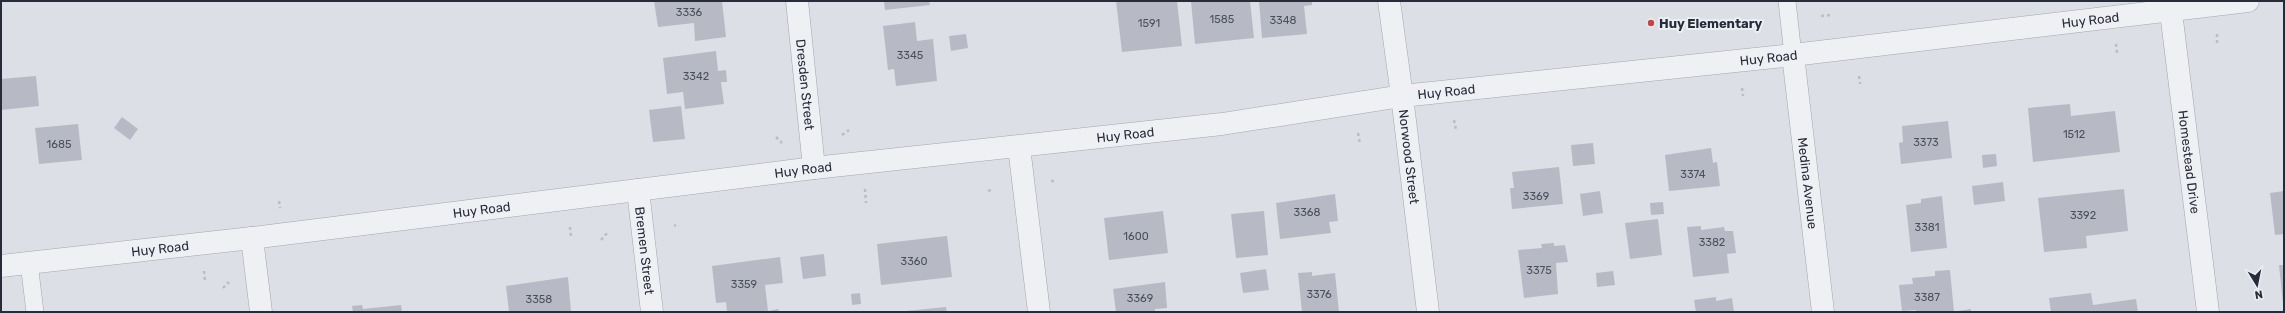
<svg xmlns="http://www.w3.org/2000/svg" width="2285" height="313" viewBox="0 0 2285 313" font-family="Rubik,sans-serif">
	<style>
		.building { fill: #b7bac5 }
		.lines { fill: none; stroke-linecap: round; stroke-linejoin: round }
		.lane-casing { stroke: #a2a6af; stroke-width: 18 }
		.street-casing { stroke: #a2a6af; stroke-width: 23 }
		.path { stroke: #bbbdc4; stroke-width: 2.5; stroke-dasharray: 3 3; stroke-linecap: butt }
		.lane { stroke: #eff0f4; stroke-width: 17 }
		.street { stroke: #eff0f4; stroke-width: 22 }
		.poi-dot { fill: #c74547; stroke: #eceef4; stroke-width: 1.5 }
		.labels { text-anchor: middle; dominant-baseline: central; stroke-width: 4; stroke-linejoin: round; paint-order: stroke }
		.number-label { font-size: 11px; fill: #4b505e }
		.street-label { font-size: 13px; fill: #272c3b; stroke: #eceef4 }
		.poi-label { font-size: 13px; font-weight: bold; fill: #272c3b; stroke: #eceef4; text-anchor: start }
	</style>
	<rect width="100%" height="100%" fill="#dcdfe6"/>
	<g class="building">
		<path d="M654,1h68l4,36 -31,4 -1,-18 -36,4z"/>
		<path d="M884,1h45l1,4 -45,5z"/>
		<path d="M1116,1h61l5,45 -60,6z"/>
		<path d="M1191,1h59l4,37 -59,6z"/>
		<path d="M1259,1h53v4l-8,1 3,28 -45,4z"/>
		<path d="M915,22l2,19 16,-2 4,42 -41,5 -2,-17 -6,1 -5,-44z"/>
		<path d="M966,34l2,14 -17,3 -2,-15z"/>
		<path d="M716,51l2,20 8,-1 1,12h-6l3,22 -39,5 -2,-17 -16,2 -4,-36z"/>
		<path d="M36,76l3,30 -38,4v-31z"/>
		<path d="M2070,104l1,12 44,-5 5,41 -87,10 -5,-54z"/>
		<path d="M681,106l4,33 -32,3 -4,-32z"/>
		<path d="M122,117l16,12 -8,11 -16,-12z"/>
		<path d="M1948,121l4,37 -51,6 -2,-21 4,-1 -1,-16z"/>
		<path d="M78,124l4,36 -43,4 -4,-36z"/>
		<path d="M1593,143l2,21 -22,2 -2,-21z"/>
		<path d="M1711,148l2,15 4,-1 3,24 -51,5 -4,-36z"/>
		<path d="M1996,154l1,12 -14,2 -1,-13z"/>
		<path d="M1559,167l4,37 -51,5 -2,-21h4l-2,-16z"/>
		<path d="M2003,182l2,19 -31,4 -2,-19z"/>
		<path d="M2124,189l4,42 -42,5 1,12 -43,4 -6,-54z"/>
		<path d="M1600,191l3,22 -20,3 -3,-22z"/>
		<path d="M2284,191v43l-9,1 -5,-42z"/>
		<path d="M1335,194l3,27 -9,1 2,11 -51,6 -4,-36z"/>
		<path d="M1942,196l5,52 -36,4 -5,-47 15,-2v-4z"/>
		<path d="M1663,202l1,12 -13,1 -1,-12z"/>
		<path d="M1163,211l5,42 -59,7 -5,-42z"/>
		<path d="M1264,211l4,44 -32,3 -5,-44z"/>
		<path d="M1658,219l4,36 -32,4 -5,-36z"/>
		<path d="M1701,226v4l23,-3 1,4h8l3,22 -9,1 2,19 -36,4 -6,-50z"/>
		<path d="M947,236l5,41 -71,8 -4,-41z"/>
		<path d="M1554,243v3l11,-1 3,17 -12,1 2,31 -34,4 -6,-48 24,-2 -1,-4z"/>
		<path d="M824,254l2,22 -23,3 -3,-22z"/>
		<path d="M780,257l3,26 -18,2 3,26 10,-2 1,3h-52l-1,-10 -10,1 -4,-37z"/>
		<path d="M2279,265h5v39h-1z"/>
		<path d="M1266,269l3,21 -26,3 -3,-20z"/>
		<path d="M1950,270l4,42h-38v-2l-14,1 -3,-26 14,-1 -1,-6 23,-2v-5z"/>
		<path d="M1613,271l2,14 -18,2 -1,-14z"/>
		<path d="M1312,272v4l23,-3 4,39h-37l-4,-39z"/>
		<path d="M568,277l3,35h-62l-3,-26z"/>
		<path d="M1165,282l2,26 -12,1v3h-39l-3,-23z"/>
		<path d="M860,293l1,11 -9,1 -1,-11z"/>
		<path d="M2091,293l2,12 43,-6 2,13h-87l-2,-14z"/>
		<path d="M1716,297v4l16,-3 2,14h-38l-2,-12z"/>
		<path d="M362,305l1,4 38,-4 1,7h-49l-1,-6z"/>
		<path d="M946,307l1,5h-41v-1z"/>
		<path d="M1971,309v3h-13v-1z"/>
	</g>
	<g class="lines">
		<defs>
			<g id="lane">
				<path d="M1787,1l6,54"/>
				<path d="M29,263l6,49"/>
			</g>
			<g id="street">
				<path id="s1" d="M797,1l17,167"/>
				<path id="s2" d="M1389,1l13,95 26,216"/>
				<path id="s3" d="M2171,12l37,300"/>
				<path id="s4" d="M1793,55l30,257"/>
				<path d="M1019,147l20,165"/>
				<path id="s5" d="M638,190l14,122"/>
				<path d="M252,238l9,74"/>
				<path id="s6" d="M1,266l251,-28 562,-70 408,-44 180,-28 391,-41 455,-54"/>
			</g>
		</defs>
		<use href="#lane" class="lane-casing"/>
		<use href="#street" class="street-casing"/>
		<g class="path">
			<path d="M1821,16l10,-1"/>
			<path d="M1751,24l6,-2"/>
			<path d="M2217,43v-9"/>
			<path d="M2116,44l1,9"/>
			<path d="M1859,76l1,8"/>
			<path d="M1742,88l1,8"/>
			<path d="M1454,120l2,10"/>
			<path d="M1358,133l2,11"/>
			<path d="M842,135l7,-5"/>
			<path d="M776,137l6,6"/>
			<path d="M1051,181h6"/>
			<path d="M865,189l1,14"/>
			<path d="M988,191l5,-2"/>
			<path d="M279,201l1,7"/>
			<path d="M674,225l2,1"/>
			<path d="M570,227l1,10"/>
			<path d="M601,240l7,-8"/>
			<path d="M204,271l1,10"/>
			<path d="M223,288l6,-6"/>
		</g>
		<use href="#lane" class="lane"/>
		<use href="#street" class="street"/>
	</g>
	<circle class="poi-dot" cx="1651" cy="23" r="4"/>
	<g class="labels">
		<g class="number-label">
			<text x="689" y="12">3336</text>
			<text x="1222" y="19">1585</text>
			<text x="1283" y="20">3348</text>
			<text x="1149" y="23">1591</text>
			<text x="910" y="55">3345</text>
			<text x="696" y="76">3342</text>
			<text x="2074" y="134">1512</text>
			<text x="1926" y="142">3373</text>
			<text x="59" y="144">1685</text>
			<text x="1693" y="174">3374</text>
			<text x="1536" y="196">3369</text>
			<text x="1307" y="212">3368</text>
			<text x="2083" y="215">3392</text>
			<text x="1927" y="227">3381</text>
			<text x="1136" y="236">1600</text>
			<text x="1712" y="242">3382</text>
			<text x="914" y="261">3360</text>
			<text x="1539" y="270">3375</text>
			<text x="744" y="284">3359</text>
			<text x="1319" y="294">3376</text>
			<text x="1927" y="297">3387</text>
			<text x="1140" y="298">3369</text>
			<text x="539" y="299">3358</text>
		</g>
		<g class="street-label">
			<text stroke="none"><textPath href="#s6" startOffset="2104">Huy Road</textPath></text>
			<text stroke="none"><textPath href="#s6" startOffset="1780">Huy Road</textPath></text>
			<text stroke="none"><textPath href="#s1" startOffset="84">Dresden Street</textPath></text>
			<text stroke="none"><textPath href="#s6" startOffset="1456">Huy Road</textPath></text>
			<text stroke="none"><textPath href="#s6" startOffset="1132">Huy Road</textPath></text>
			<text stroke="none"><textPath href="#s2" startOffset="157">Norwood Street</textPath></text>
			<text stroke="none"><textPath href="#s3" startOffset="151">Homestead Drive</textPath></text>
			<text stroke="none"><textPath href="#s6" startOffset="808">Huy Road</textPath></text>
			<text stroke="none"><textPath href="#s4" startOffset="129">Medina Avenue</textPath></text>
			<text stroke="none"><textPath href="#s6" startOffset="484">Huy Road</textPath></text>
			<text stroke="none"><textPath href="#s6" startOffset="160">Huy Road</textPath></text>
			<text stroke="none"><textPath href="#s5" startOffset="61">Bremen Street</textPath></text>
		</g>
		<g class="poi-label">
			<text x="1659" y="23">Huy Elementary</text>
		</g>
	</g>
	<rect width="2285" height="313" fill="none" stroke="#272c3b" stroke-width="4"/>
	<g transform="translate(2257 285) rotate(170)" stroke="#eceef4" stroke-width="3" paint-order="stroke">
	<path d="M0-3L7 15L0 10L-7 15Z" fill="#272c3b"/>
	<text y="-6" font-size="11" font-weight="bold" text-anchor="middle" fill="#272c3b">N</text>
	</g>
</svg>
